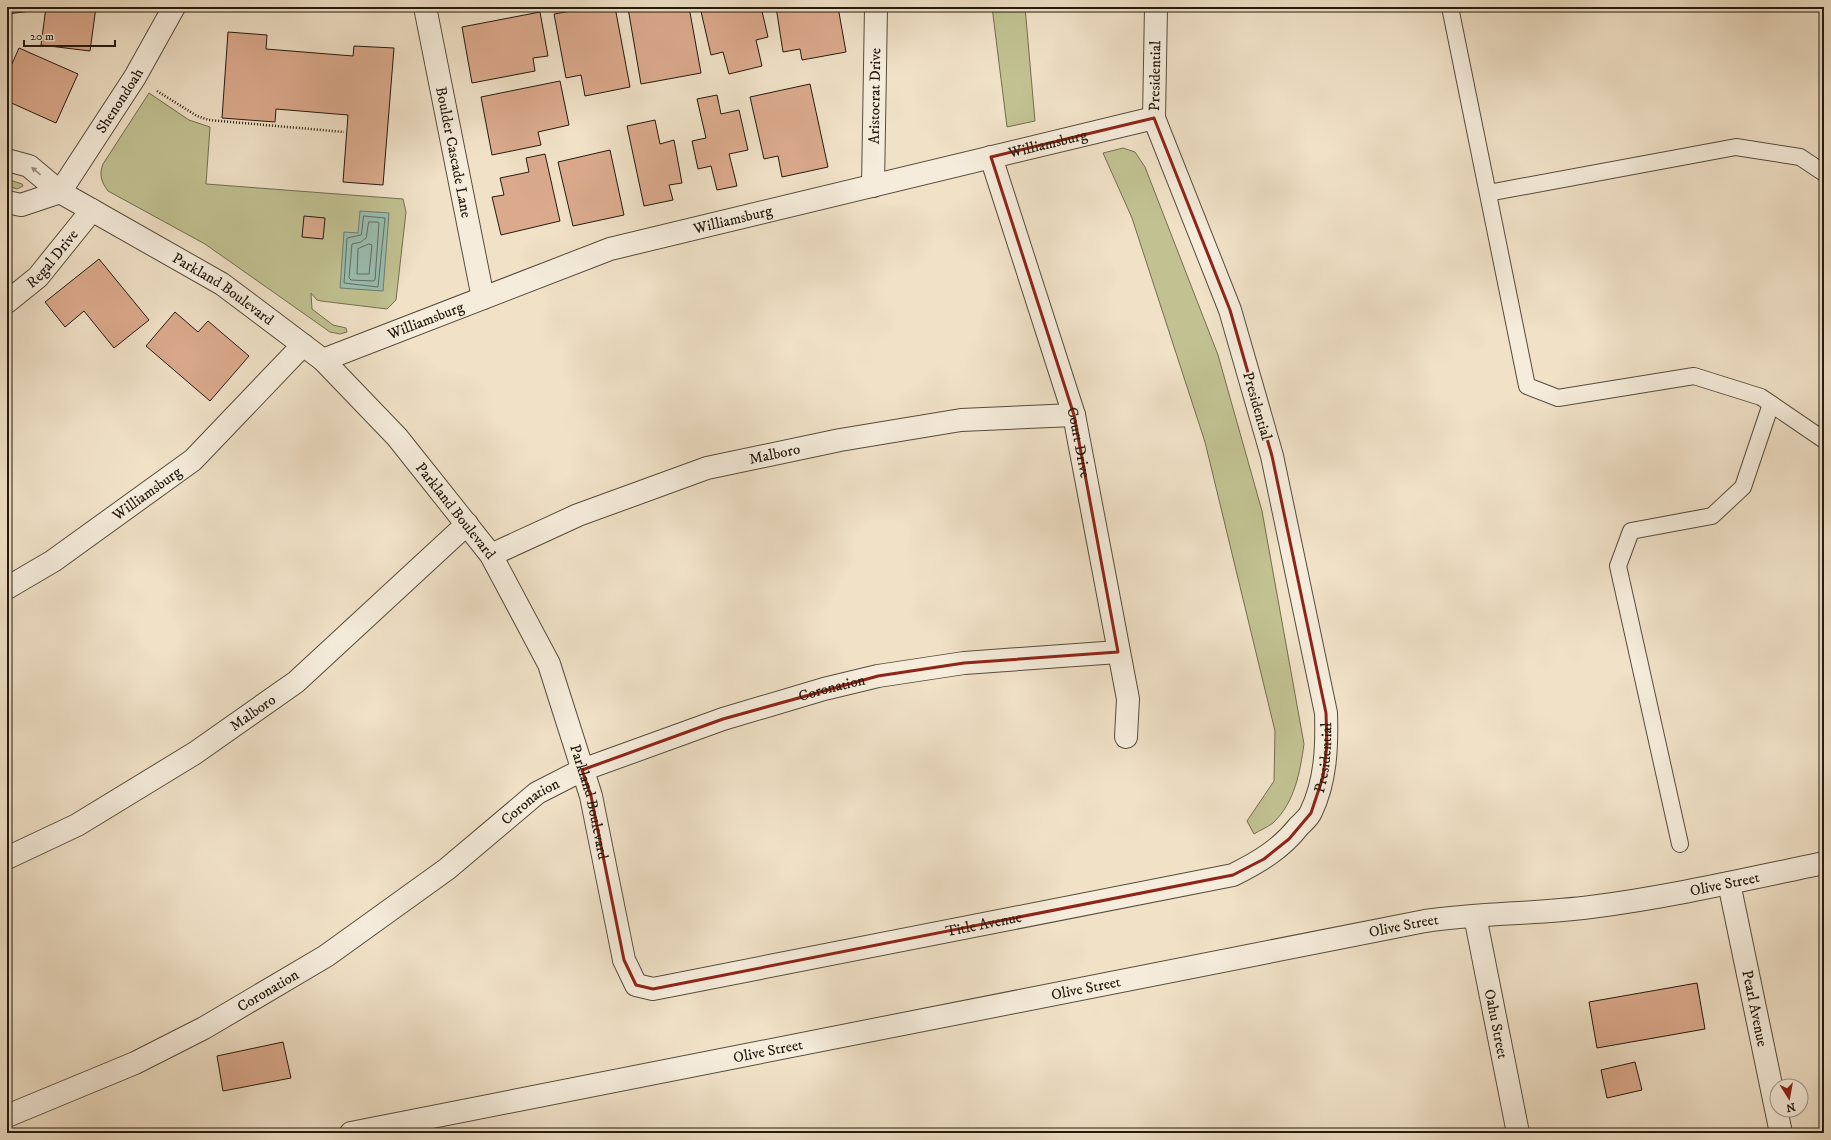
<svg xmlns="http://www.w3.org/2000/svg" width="1831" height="1140" viewBox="0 0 1831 1140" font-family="'IM FELL DW Pica',serif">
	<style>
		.green { fill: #c1c191; stroke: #726e50 }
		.water { fill: #9bbeb0; stroke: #6b7c6f }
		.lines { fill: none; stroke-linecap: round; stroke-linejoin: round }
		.shore { stroke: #606c5f; stroke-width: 1 }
		.building { fill: #dbaa8d; stroke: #241a0e }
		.service-casing { stroke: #574c3c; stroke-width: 18 }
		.minor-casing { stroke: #574c3c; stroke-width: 24 }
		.tertiary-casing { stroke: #574c3c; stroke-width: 24 }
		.path { stroke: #241a0e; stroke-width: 2.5; stroke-dasharray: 1 2; stroke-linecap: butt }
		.service { stroke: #f5ecdb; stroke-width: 16 }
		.minor { stroke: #f5ecdb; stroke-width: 22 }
		.tertiary { stroke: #f5ecdb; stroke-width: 22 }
		.oneway { fill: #978e7f }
		.marked { fill: none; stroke: #8f2418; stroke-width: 3; stroke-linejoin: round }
		.labels { text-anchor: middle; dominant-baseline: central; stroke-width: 4; stroke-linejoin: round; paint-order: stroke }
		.street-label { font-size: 15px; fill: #241a0e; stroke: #f5ecdb }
	</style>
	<rect width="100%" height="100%" fill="#f0e1c7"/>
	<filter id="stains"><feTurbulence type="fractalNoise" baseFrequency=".005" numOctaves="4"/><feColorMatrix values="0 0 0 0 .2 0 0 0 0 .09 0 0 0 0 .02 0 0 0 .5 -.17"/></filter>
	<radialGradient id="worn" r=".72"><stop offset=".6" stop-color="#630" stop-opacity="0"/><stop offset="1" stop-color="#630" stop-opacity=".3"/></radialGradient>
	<g class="green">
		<path d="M992,7h33l10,114 -28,6z"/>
		<path d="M149,93l40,27 21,7 -4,57 197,15 3,13 -10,88 -9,9 -66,-8 -4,-1 -6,-7 1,16 21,16 13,3 1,4 -7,2 -10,-2 -125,-88 -97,-53c-7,-9 -9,-17 -5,-27z"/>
		<path d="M1123,148l12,4 10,15 73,188 44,156 42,233c-4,28 -9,58 -31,79 -5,4 -13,7 -19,11l-7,-13 27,-40 1,-50 -70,-289 -73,-224 -29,-65z"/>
		<path d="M7,179l15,5 1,2 -6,3 -10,-3z"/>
	</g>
	<path class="water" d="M360,211l29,2 -6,78 -43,-3 4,-56 14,1z"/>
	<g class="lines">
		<g class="shore">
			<path d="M364,216l21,2 -7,69 -34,-4 3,-45 14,-3z"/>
			<path d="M369,222h9l1,1 -4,57 -2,1 -22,-1 -2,-2 3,-34 9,-2 5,-4z"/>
			<path d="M369,244l3,1 -3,29h-12l1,-25z"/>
		</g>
	</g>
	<g class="building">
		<path d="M7,7h23l1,4 -24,3z"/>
		<path d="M46,7h50l-6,44 -49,-6z"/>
		<path d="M594,7h21l15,80 -45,9 -4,-21 -15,3 -12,-64z"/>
		<path d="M633,7h56l12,66 -60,11 -13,-76z"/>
		<path d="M700,7h61l7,30 -12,3 6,26 -33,8 -6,-22 -12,3z"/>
		<path d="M776,7h62l8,45 -44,8 -2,-11 -17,3z"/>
		<path d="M540,12l8,44 -15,2 2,13 -63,12 -10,-56z"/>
		<path d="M228,32l39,3 -1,14 87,7 1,-10 40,2 -11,137 -40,-3 5,-67 -72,-6 -1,13 -53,-4z"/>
		<path d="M19,48l59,26 -22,49 -49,-22v-26z"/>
		<path d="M560,81l9,44 -31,7 3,13 -49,10 -11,-58z"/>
		<path d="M810,84l18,83 -46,10 -4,-21 -14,3 -14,-62z"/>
		<path d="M717,95l4,19 18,-4 9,40 -19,4 8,32 -20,4 -6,-24 -13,3 -6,-28 14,-3 -9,-39z"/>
		<path d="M655,120l5,24 14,-4 8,43 -13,2 4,15 -29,6 -17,-80z"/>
		<path d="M610,150l14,65 -51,11 -15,-64z"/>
		<path d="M545,154l15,67 -59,14 -9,-38 12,-2 -4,-17 29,-6 -3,-14z"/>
		<path d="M304,216l21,2 -2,21 -21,-2z"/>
		<path d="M99,259l50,61 -35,28 -30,-37 -19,16 -20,-25z"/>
		<path d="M175,312l23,20 10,-11 41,35 -39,45 -64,-55z"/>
		<path d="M1697,983l8,46 -108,19 -8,-46z"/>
		<path d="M283,1042l8,36 -68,13 -6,-35z"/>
		<path d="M1635,1062l7,28 -35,8 -6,-28z"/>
	</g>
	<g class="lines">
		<defs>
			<g id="service">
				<path d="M1450,7l77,379 31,12 136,-22 67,21 63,43"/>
				<path d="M1488,193l248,-46 64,10 24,16"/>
				<path d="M1680,844l-62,-278 13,-35 81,-15 31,-29 28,-83"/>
			</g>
			<g id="minor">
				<path id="s1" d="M425,7l58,291"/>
				<path id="s2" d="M991,157l83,258 54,284 -2,38"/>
				<path id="s3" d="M7,160l22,6 31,26 162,92 101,76 74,77 94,118 58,109 42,132 33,164 12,25 17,4 580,-114c26,-13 48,-26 66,-49 4,-4 10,-9 12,-14 15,-31 16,-66 15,-99l-54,-257 -42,-146 -76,-192 2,-111"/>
				<path id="s4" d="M873,186l3,-179"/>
				<path id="s5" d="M60,192l75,-115 39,-70"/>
				<path d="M7,202l14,3 39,-13"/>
				<path id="s6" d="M7,302l31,-25 54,-67"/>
				<path id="s7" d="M323,360l287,-111 544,-131"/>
				<path id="s8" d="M491,555l87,-40 129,-47 133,-28 121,-20 113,-5"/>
				<path id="s9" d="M7,588l46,-27 140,-101 110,-115"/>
				<path id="s10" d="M7,858l70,-33 118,-72 101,-71 171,-158"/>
				<path id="s11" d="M1729,883l52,250"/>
				<path id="s12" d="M1475,916l43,217"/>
				<path id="s13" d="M7,1116l128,-53 69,-35 122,-72 121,-87 90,-76 45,-23 141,-51 101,-30 54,-13 86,-13 154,-11"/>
			</g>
			<g id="tertiary">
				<path id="s14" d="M351,1133l1074,-212c55,-8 111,-7 166,-14 79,-10 156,-28 233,-44"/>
			</g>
		</defs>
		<use href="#service" class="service-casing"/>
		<use href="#minor" class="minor-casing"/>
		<use href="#tertiary" class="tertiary-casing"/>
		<path class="path" d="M157,91l40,25 12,4 135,12"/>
		<use href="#service" class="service"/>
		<use href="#minor" class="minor"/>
		<use href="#tertiary" class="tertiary"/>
	</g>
	<defs><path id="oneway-solid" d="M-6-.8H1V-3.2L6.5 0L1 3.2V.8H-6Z"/></defs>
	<use class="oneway" href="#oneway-solid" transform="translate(36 171) rotate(-140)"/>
	<path class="marked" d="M1154,118l76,192 42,146 54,257 1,32 -4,32 -12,36 -22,26 -25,20 -31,16 -580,114 -17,-4 -12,-25 -33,-164 -9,-26 141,-51 155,-43 86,-13 154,-11 -44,-237 -83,-258z"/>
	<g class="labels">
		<g class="street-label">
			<text stroke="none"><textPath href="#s3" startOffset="2565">Presidential</textPath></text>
			<text stroke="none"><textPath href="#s4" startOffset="90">Aristocrat Drive</textPath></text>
			<text stroke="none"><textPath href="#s5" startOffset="109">Shenondoah</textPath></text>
			<text stroke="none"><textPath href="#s7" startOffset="758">Williamsburg</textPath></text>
			<text stroke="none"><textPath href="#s1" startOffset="148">Boulder Cascade Lane</textPath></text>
			<text stroke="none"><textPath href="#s7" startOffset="434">Williamsburg</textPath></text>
			<text stroke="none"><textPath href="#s6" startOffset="63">Regal Drive</textPath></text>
			<text stroke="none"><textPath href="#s3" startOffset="253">Parkland Boulevard</textPath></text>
			<text stroke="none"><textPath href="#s7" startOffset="110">Williamsburg</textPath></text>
			<text transform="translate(1257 406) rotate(74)">Presidential</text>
			<text stroke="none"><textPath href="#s2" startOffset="299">Court Drive</textPath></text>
			<text stroke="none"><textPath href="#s8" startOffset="302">Malboro</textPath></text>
			<text stroke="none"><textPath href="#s9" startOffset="169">Williamsburg</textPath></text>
			<text stroke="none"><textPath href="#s3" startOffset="577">Parkland Boulevard</textPath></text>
			<text stroke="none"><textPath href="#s13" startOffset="938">Coronation</textPath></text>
			<text stroke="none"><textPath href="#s10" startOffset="286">Malboro</textPath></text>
			<text stroke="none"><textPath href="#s3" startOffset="1857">Presidential</textPath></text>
			<text stroke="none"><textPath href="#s3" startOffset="901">Parkland Boulevard</textPath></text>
			<text stroke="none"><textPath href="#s13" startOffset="614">Coronation</textPath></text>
			<text stroke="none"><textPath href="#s14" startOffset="1397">Olive Street</textPath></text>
			<text stroke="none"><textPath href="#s3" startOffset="1445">Title Avenue</textPath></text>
			<text stroke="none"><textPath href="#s14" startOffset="1073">Olive Street</textPath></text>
			<text stroke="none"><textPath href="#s14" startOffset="749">Olive Street</textPath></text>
			<text stroke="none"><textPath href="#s13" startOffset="290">Coronation</textPath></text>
			<text stroke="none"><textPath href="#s11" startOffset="128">Pearl Avenue</textPath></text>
			<text stroke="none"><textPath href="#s12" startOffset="110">Oahu Street</textPath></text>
			<text stroke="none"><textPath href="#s14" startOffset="425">Olive Street</textPath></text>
		</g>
	</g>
	<rect width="1831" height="1140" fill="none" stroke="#f0e1c7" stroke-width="24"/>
	<rect x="8" y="8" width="1815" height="1124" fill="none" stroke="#241a0e" stroke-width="2"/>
	<rect x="12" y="12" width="1807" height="1116" fill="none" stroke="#241a0e"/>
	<g transform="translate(1789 1098) rotate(169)"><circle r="19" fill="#f5ecdb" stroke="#a19889"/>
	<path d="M0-3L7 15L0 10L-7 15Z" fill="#8f2418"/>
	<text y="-6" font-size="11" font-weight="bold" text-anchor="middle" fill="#241a0e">N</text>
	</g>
	<path d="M24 40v6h91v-6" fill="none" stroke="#241a0e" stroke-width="2"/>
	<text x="30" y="40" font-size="12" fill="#241a0e" stroke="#f5ecdb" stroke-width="3" paint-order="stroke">20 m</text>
	<rect width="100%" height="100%" filter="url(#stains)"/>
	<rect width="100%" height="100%" fill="url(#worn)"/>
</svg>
